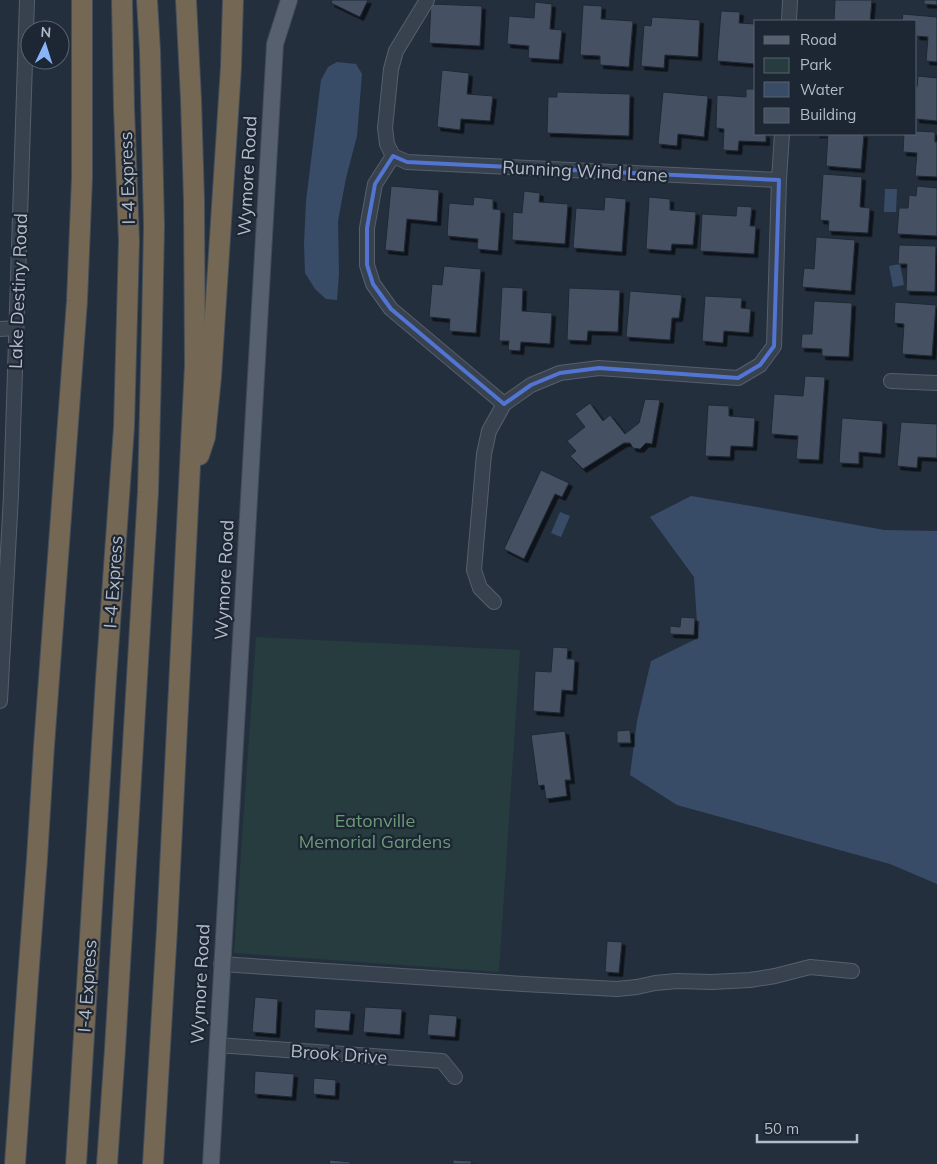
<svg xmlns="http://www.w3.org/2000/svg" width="937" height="1164" viewBox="0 0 937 1164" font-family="Mulish,sans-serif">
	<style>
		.green { fill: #263c3f }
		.water { fill: #394c67 }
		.building { fill: #455162; stroke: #1f2835; filter: url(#shadow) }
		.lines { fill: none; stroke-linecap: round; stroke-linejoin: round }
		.minor-casing { stroke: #565f6c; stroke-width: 16 }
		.major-casing { stroke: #414a57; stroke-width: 18 }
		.highway-casing { stroke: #434c59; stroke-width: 22 }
		.minor { stroke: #38414e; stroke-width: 14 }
		.major { stroke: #56606e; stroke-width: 16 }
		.highway { stroke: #746855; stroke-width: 20 }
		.marked { fill: none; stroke: #5274d3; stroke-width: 4; stroke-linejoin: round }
		.labels { text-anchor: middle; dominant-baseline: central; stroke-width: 4.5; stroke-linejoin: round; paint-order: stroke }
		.street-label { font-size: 18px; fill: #b4bcc9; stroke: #1d2633 }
		.park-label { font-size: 18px; fill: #6b9a76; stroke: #1d2633 }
	</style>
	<defs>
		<filter id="shadow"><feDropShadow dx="3.5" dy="3.5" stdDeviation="0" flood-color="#0009"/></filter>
	</defs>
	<rect width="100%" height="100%" fill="#242f3e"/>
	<path class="green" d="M256,637l264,13 -21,322 -265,-19z"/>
	<g class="water">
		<path d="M337,62l19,2 6,10 -5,62 -11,42 -8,43 1,53 -2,26 -11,-1 -11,-10 -10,-16 -1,-29 2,-43 15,-121 7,-13z"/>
		<path d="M885,189h12l-1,23h-12z"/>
		<path d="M900,264l4,21 -11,2 -4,-21z"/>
		<path d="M691,496l66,11 127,23 53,1v353l-47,-20 -213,-59 -47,-30 7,-54 14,-60 47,-23 -4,-61 -44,-60z"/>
		<path d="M560,512l10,4 -9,21 -10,-4z"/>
	</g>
	<g class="building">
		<path d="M332,0h36l-8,17 -29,-14z"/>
		<path d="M835,0h37l-2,21h-36z"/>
		<path d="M924,0h13v5l-13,-1z"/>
		<path d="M535,2l17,2 -2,25 12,1 -3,30 -31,-2 1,-12 -22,-2 2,-28 25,2z"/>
		<path d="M431,4l51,2 -2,40 -51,-3z"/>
		<path d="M583,5l19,1 -1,13 32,2 -4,46 -29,-2v-9l-20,-1z"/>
		<path d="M721,11l19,1 -1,11 17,1v40l-39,-3z"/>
		<path d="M903,14l34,3v45l-11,-1 2,-24 -12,-1v-15h-14z"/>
		<path d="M652,17l48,3 -2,37 -33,-2 -1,13 -23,-2 3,-41 7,1z"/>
		<path d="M442,70l27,3 -2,21 26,2 -3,25 -29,-2 -1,11 -23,-3z"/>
		<path d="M918,76l19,2v43l-21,-2v-32h1z"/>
		<path d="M746,89h10v45h10v8l-27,-1 -1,10 -15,-1 1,-21 -8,-1 1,-33 29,2z"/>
		<path d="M557,92l73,2 -1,42 -82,-3 1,-36h9z"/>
		<path d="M663,92l45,4 -4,41 -26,-3 -1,12 -19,-2z"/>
		<path d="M916,131l19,1v10h2v35l-22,-1 2,-23 -14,-1 1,-18h12z"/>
		<path d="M816,134h48l-3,35 -35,-3 2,-32z"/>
		<path d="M823,174l39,3 -2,30 10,1 -2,25 -40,-2 1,-10 -9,-1z"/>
		<path d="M391,186l48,4 -2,32 -30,-3 -3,33 -19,-2z"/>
		<path d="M917,186l20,2v48l-40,-2 2,-26h9l1,-13 7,1z"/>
		<path d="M524,191l16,2 -1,9 29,2 -3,40 -53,-4 1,-28 9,1z"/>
		<path d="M474,197l19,2v10l8,1 -3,41 -21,-2 1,-10 -31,-3 2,-33 24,2z"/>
		<path d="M605,197l21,2 -4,53 -49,-4 3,-40 28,2z"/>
		<path d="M649,197l21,2v11l26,2 -3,33 -21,-1 -1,7 -25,-2z"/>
		<path d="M737,206l15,1 -2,19h6l-2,28 -54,-3 2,-37 34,2z"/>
		<path d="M816,237l39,3 -4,51 -49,-4 2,-19 10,1z"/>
		<path d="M899,245l37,1 -1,46 -29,-1 1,-27h-9z"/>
		<path d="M444,266l37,3 -5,64 -27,-2 1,-12 -21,-2 3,-33 10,1z"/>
		<path d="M502,287l21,1 -1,23 30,2 -2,31 -29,-2 -1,9 -12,-1 1,-9h-10z"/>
		<path d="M569,288l51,2 -2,42 -30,-1 -1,10 -20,-1z"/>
		<path d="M630,291l52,4 -3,23h-7l-2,22 -44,-3z"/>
		<path d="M705,296l37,2 -1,10 10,1 -2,24 -25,-2 -1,12 -21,-2z"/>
		<path d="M814,301l38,2 -3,54 -27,-1v-7l-21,-1 1,-14h10z"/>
		<path d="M895,302l41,3 -4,51 -30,-2 2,-30 -10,-1z"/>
		<path d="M805,376l20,1 -6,83 -23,-1 2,-23 -27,-2 3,-40 29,2z"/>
		<path d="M645,399l15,1 -8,44 -6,-1 -6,6 -7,-1 -3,-5h-6l-41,26 -13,-13 6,-5 -9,-10 18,-14 -10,-13 15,-11 13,18 7,-6 15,19 14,-11z"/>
		<path d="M708,405l21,1v10l26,2 -2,29 -22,-1 -1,11 -25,-1z"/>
		<path d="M842,418l41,3 -2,33 -22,-2v12l-20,-1z"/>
		<path d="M901,422l36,2v34l-19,-1 -1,11 -20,-2z"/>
		<path d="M541,470l28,13 -7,14 -7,-3 -31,65 -20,-10z"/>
		<path d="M681,617l14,1 -1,17 -24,-1v-8l10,1z"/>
		<path d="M553,647l15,1 -1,11h8l-2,32 -11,-1 -2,23 -27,-2 2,-40 16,1z"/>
		<path d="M630,730l1,13h-14v-12z"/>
		<path d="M565,731l6,49h-6l2,16 -21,3 -2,-14 -6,1 -7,-51z"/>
		<path d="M607,941l15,1 -3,31 -14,-1z"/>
		<path d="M255,997l23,2 -2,35 -24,-2z"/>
		<path d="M365,1007l37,2 -2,26 -37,-3z"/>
		<path d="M315,1009l36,2 -2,20 -35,-3z"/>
		<path d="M429,1014l28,2 -2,21 -28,-2z"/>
		<path d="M255,1071l39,3 -2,23 -38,-3z"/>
		<path d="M314,1078l22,2 -1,16 -22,-2z"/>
		<path d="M330,1160l21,2 -1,2h-21z"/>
		<path d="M453,1160l19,1 -1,3h-18z"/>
	</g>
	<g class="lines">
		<defs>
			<g id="minor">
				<path d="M789,21l1,-21"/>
				<path d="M393,156l14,6 372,18"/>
				<path d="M393,156l-18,28 -8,44v37l6,19 18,25 113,95"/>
				<path d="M393,156l-6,-12 -2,-16 6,-59 5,-18 31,-51"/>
				<path d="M0,329l16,-1"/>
				<path d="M891,381l46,2"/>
				<path d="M494,602l-14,-14 -6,-18 10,-116 5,-23 15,-27 27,-19 29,-12 39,-5 139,10 22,-13 14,-19 5,-166 3,-46"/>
				<path d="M0,701l11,-206 16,-495"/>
				<path d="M221,964l302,20 94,5 20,-2 18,-4 22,-2 35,1 38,-2 25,-4 35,-9 42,4"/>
				<path d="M217,1045l225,16 13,16"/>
			</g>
			<path id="major" d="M211,1164l64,-1120 14,-44"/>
			<g id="highway">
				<path d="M199,455l6,-18 6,-60 20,-310 2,-67"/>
				<path d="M15,1164l13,-185 9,-120 7,-113 33,-445 5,-123v-178"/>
				<path d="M76,1164l30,-485 18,-252 5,-186 -5,-133 -2,-108"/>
				<path d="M107,1164l8,-115 33,-557 4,-163 2,-103 -4,-175 -3,-51"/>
				<path d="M153,1164l14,-235 28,-564 -1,-164 -3,-102 -5,-99"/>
			</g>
		</defs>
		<use href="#minor" class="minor-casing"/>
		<use href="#major" class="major-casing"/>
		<use href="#highway" class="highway-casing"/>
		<use href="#minor" class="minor"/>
		<use href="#major" class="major"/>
		<use href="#highway" class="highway"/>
	</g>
	<path class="marked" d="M393,156l14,6 372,18 -5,166 -14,19 -22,13 -139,-10 -39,5 -29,12 -27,19 -113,-95 -18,-25 -6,-19v-37l8,-44z"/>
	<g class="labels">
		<g class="street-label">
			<text transform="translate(585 171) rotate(3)">Running Wind Lane</text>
			<text transform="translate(247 176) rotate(-87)">Wymore Road</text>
			<text transform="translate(127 178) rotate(-92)">I-4 Express</text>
			<text transform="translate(18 291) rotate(-88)">Lake Destiny Road</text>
			<text transform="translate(224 580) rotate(-87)">Wymore Road</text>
			<text transform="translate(113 582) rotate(-86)">I-4 Express</text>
			<text transform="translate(200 984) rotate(-87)">Wymore Road</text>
			<text transform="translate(87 986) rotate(-86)">I-4 Express</text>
			<text transform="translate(339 1054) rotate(4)">Brook Drive</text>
		</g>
		<g class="park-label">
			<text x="375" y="820">Eatonville<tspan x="375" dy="21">Memorial Gardens</tspan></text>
		</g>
	</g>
	<rect x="754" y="20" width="162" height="115" fill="#1d2633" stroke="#59626f"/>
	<rect x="764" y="36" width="25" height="8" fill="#56606e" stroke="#59626f"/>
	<text x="800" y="45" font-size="15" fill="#b4bcc9">Road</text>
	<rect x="764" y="58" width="25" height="15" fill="#263c3f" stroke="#59626f"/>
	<text x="800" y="70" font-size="15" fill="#b4bcc9">Park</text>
	<rect x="764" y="82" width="25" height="15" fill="#394c67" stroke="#59626f"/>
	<text x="800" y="95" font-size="15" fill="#b4bcc9">Water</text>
	<rect x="764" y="108" width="25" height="15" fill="#455162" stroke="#59626f"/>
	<text x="800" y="120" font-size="15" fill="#b4bcc9">Building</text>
	<g transform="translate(45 45) rotate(4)"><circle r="24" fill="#1d2633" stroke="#59626f"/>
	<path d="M0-4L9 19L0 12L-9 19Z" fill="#8ab4f8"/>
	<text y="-8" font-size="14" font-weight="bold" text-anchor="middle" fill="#b4bcc9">N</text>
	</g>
	<path d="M757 1134v8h100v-8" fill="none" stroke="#b4bcc9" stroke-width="2.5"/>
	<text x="764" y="1134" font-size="15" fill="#b4bcc9" stroke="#1d2633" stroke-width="4" paint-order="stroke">50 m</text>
</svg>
